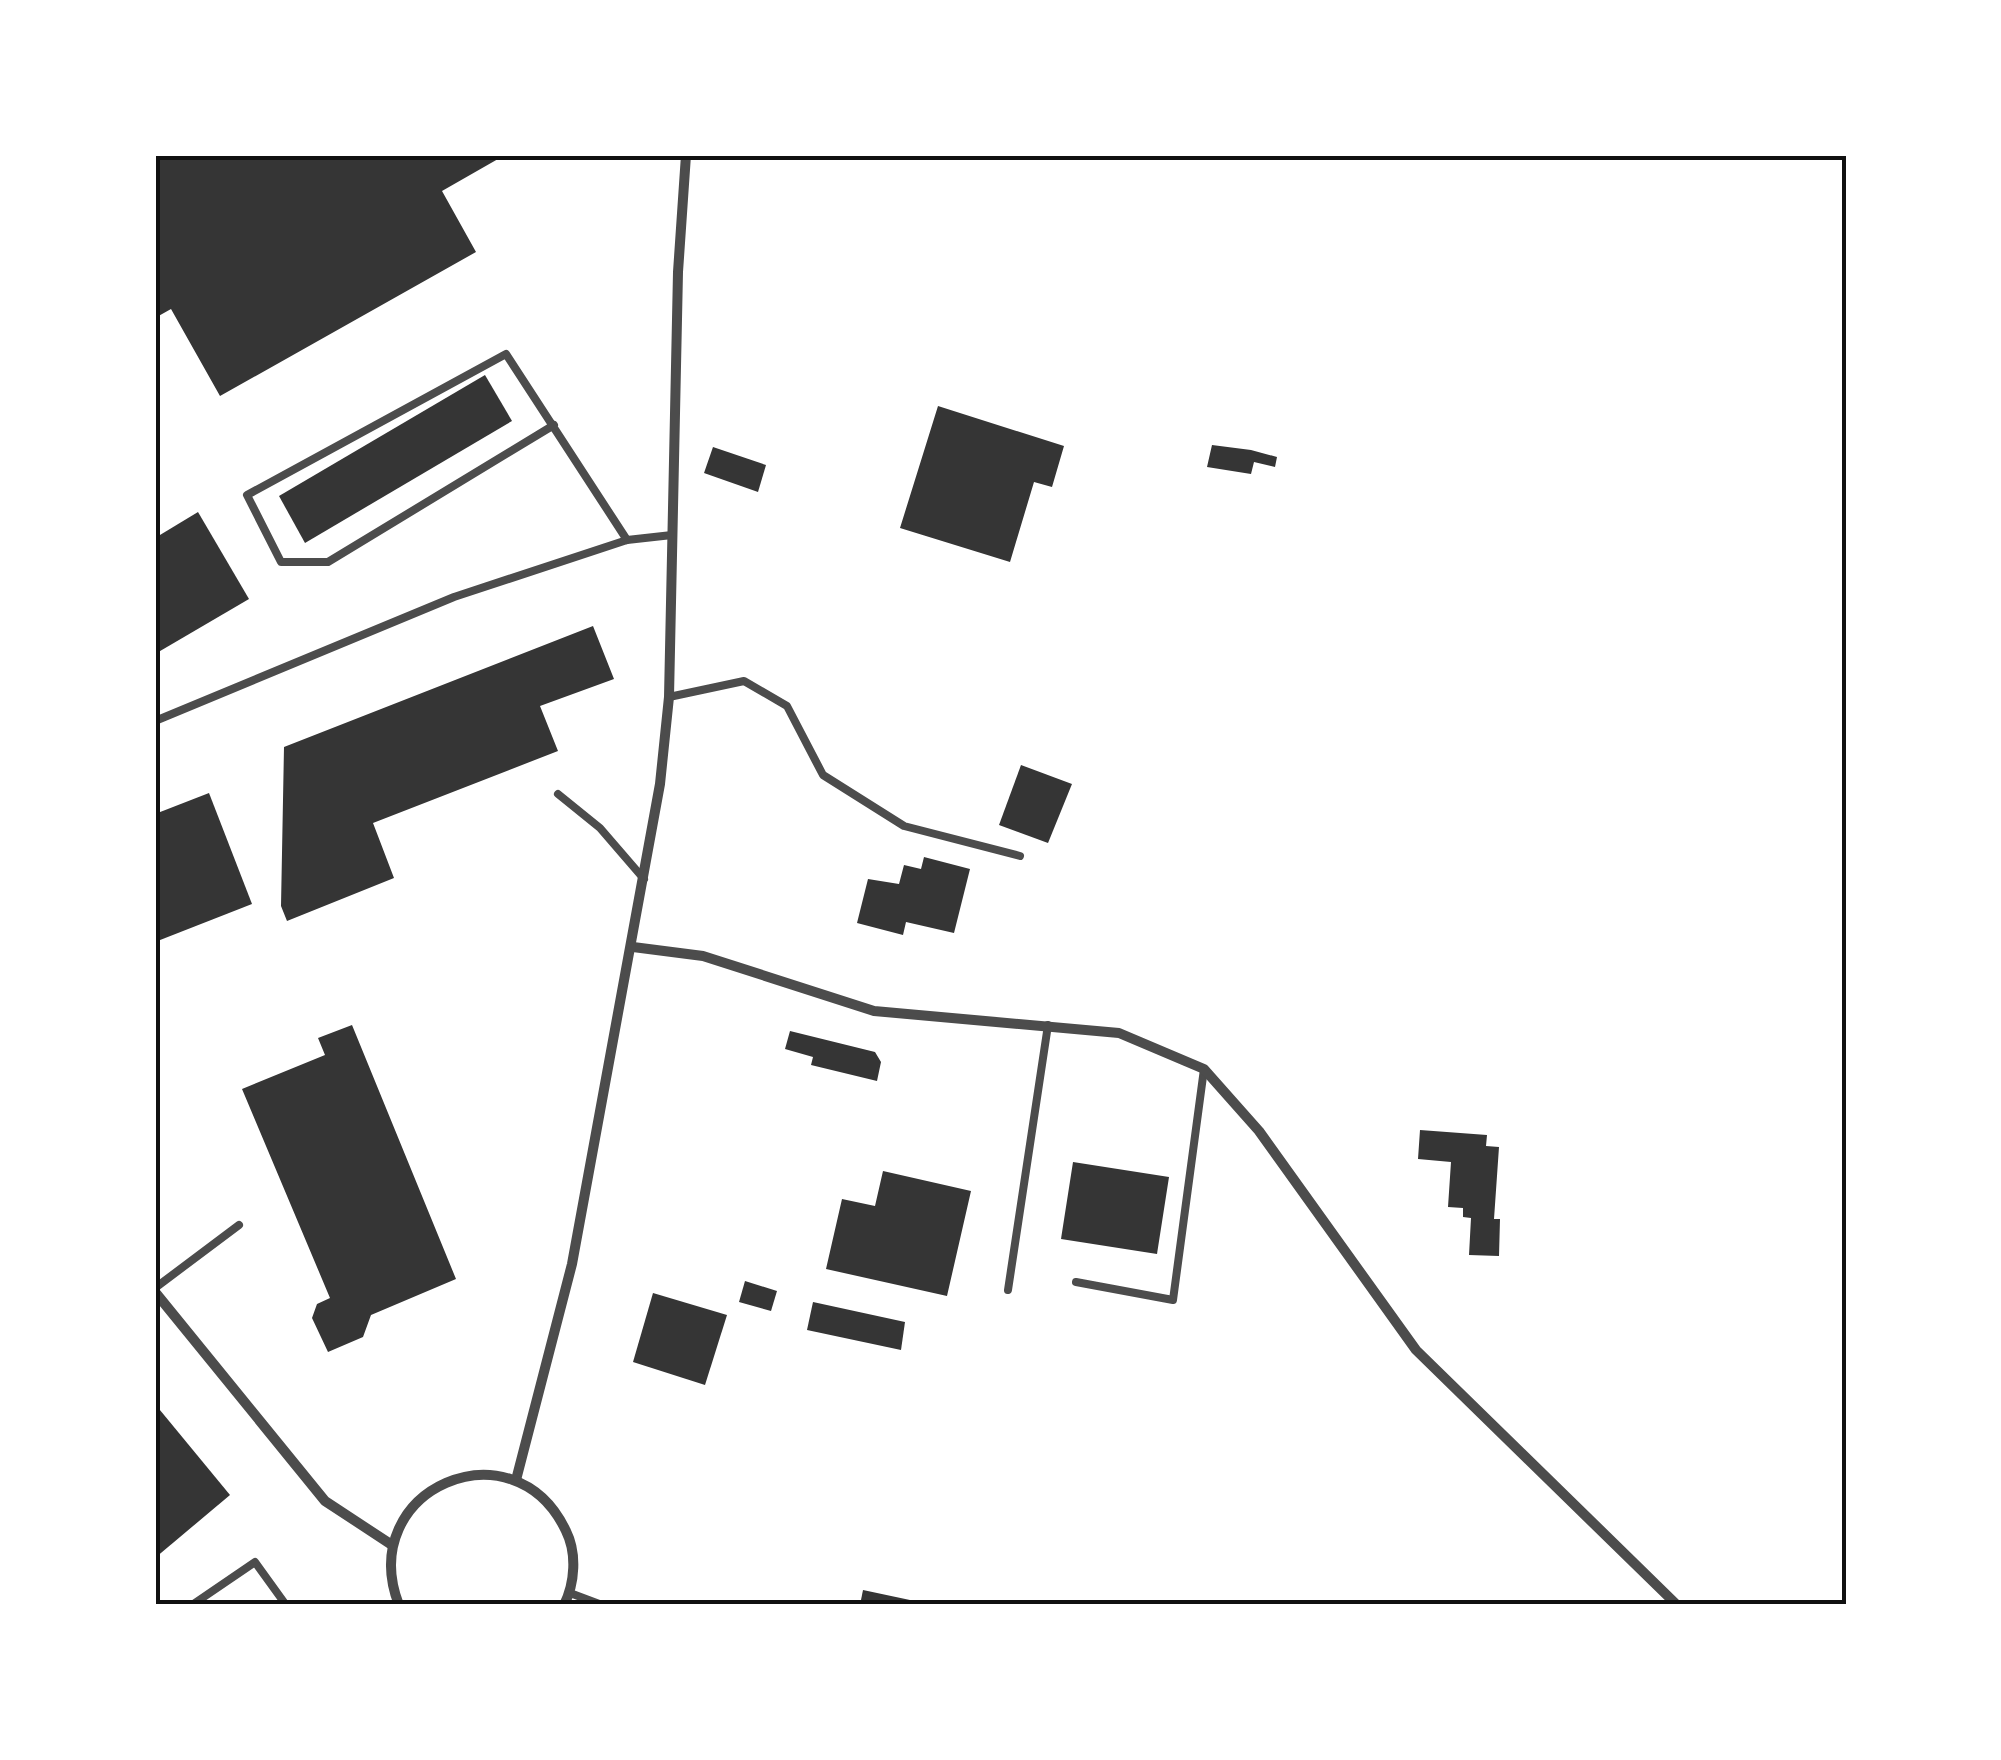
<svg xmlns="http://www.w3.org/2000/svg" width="2001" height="1760" viewBox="0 0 2001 1760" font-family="'Open Sans',sans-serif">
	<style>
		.building { fill: #353535 }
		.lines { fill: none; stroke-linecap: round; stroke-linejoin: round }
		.service { stroke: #4c4c4c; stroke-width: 8 }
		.minor { stroke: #4c4c4c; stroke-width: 10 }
		.neatline { fill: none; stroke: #111; stroke-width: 4 }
	</style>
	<rect width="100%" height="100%" fill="#fff"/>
	<g class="building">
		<path d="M155,155h350l-63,36 34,61 -256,144 -49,-87 -16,9z"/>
		<path d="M485,375l27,46 -207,122 -26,-47z"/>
		<path d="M938,406l126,40 -12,41 -18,-5 -24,80 -110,-34z"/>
		<path d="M1212,445l39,5 26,7 -2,10 -21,-5 -3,12 -44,-7z"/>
		<path d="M713,447l53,18 -8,27 -54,-19z"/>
		<path d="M198,512l51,87 -94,55v-116z"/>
		<path d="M593,626l21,53 -74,27 18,45 -185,72 21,55 -107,43 -6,-15 3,-159z"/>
		<path d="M1021,765l51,19 -24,59 -49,-18z"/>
		<path d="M209,793l43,111 -97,38v-128z"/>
		<path d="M924,857l46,12 -16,64 -48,-11 -3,13 -46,-12 11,-44 31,5 5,-19 17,4z"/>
		<path d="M352,1025l104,254 -85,36 -8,22 -35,15 -16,-34 5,-14 13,-6 -88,-209 83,-34 -7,-17z"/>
		<path d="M790,1031l85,21 6,10 -4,19 -66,-16 2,-8 -28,-8z"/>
		<path d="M1420,1130l67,5 -1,11 13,1 -5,72h6l-1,37 -30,-1 2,-37 -8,-1v-9l-15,-1 3,-45 -33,-3z"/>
		<path d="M1073,1162l96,15 -12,77 -96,-15z"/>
		<path d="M883,1171l88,20 -24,105 -121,-27 16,-70 33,7z"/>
		<path d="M745,1281l32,10 -6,20 -32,-9z"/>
		<path d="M653,1293l74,22 -22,70 -72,-23z"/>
		<path d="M813,1302l92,20 -4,28 -94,-20z"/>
		<path d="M155,1404l75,91 -75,63z"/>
		<path d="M863,1590l61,13v2h-64z"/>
	</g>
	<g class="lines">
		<g class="service">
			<path d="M554,425l-226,137h-47l-34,-67 259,-141 121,186"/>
			<path d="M669,697l75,-16 43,25 36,69 81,51 116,30"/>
			<path d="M155,721l299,-124 173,-57 45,-5"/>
			<path d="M558,794l42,34 44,51"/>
			<path d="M1076,1282l97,18 31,-231"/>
			<path d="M155,1288l84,-63"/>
			<path d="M1008,1290l40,-265"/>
			<path d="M570,1593l32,12"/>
			<path d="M192,1605l63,-43 31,43"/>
		</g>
		<g class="minor">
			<path d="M633,947l70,9 171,55 245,22 85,36 55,62 157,219 261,255"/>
			<path d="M155,1292l170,209 67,44"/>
			<path d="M516,1480l56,-216 88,-480 9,-87 9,-425 8,-117"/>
			<path d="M399,1605c-45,-116 115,-185 167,-74 11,22 9,52 -2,74"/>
		</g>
	</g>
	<rect width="2001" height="1760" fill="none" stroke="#ffffff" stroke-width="315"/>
	<rect x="158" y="158" width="1686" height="1444" class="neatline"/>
</svg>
